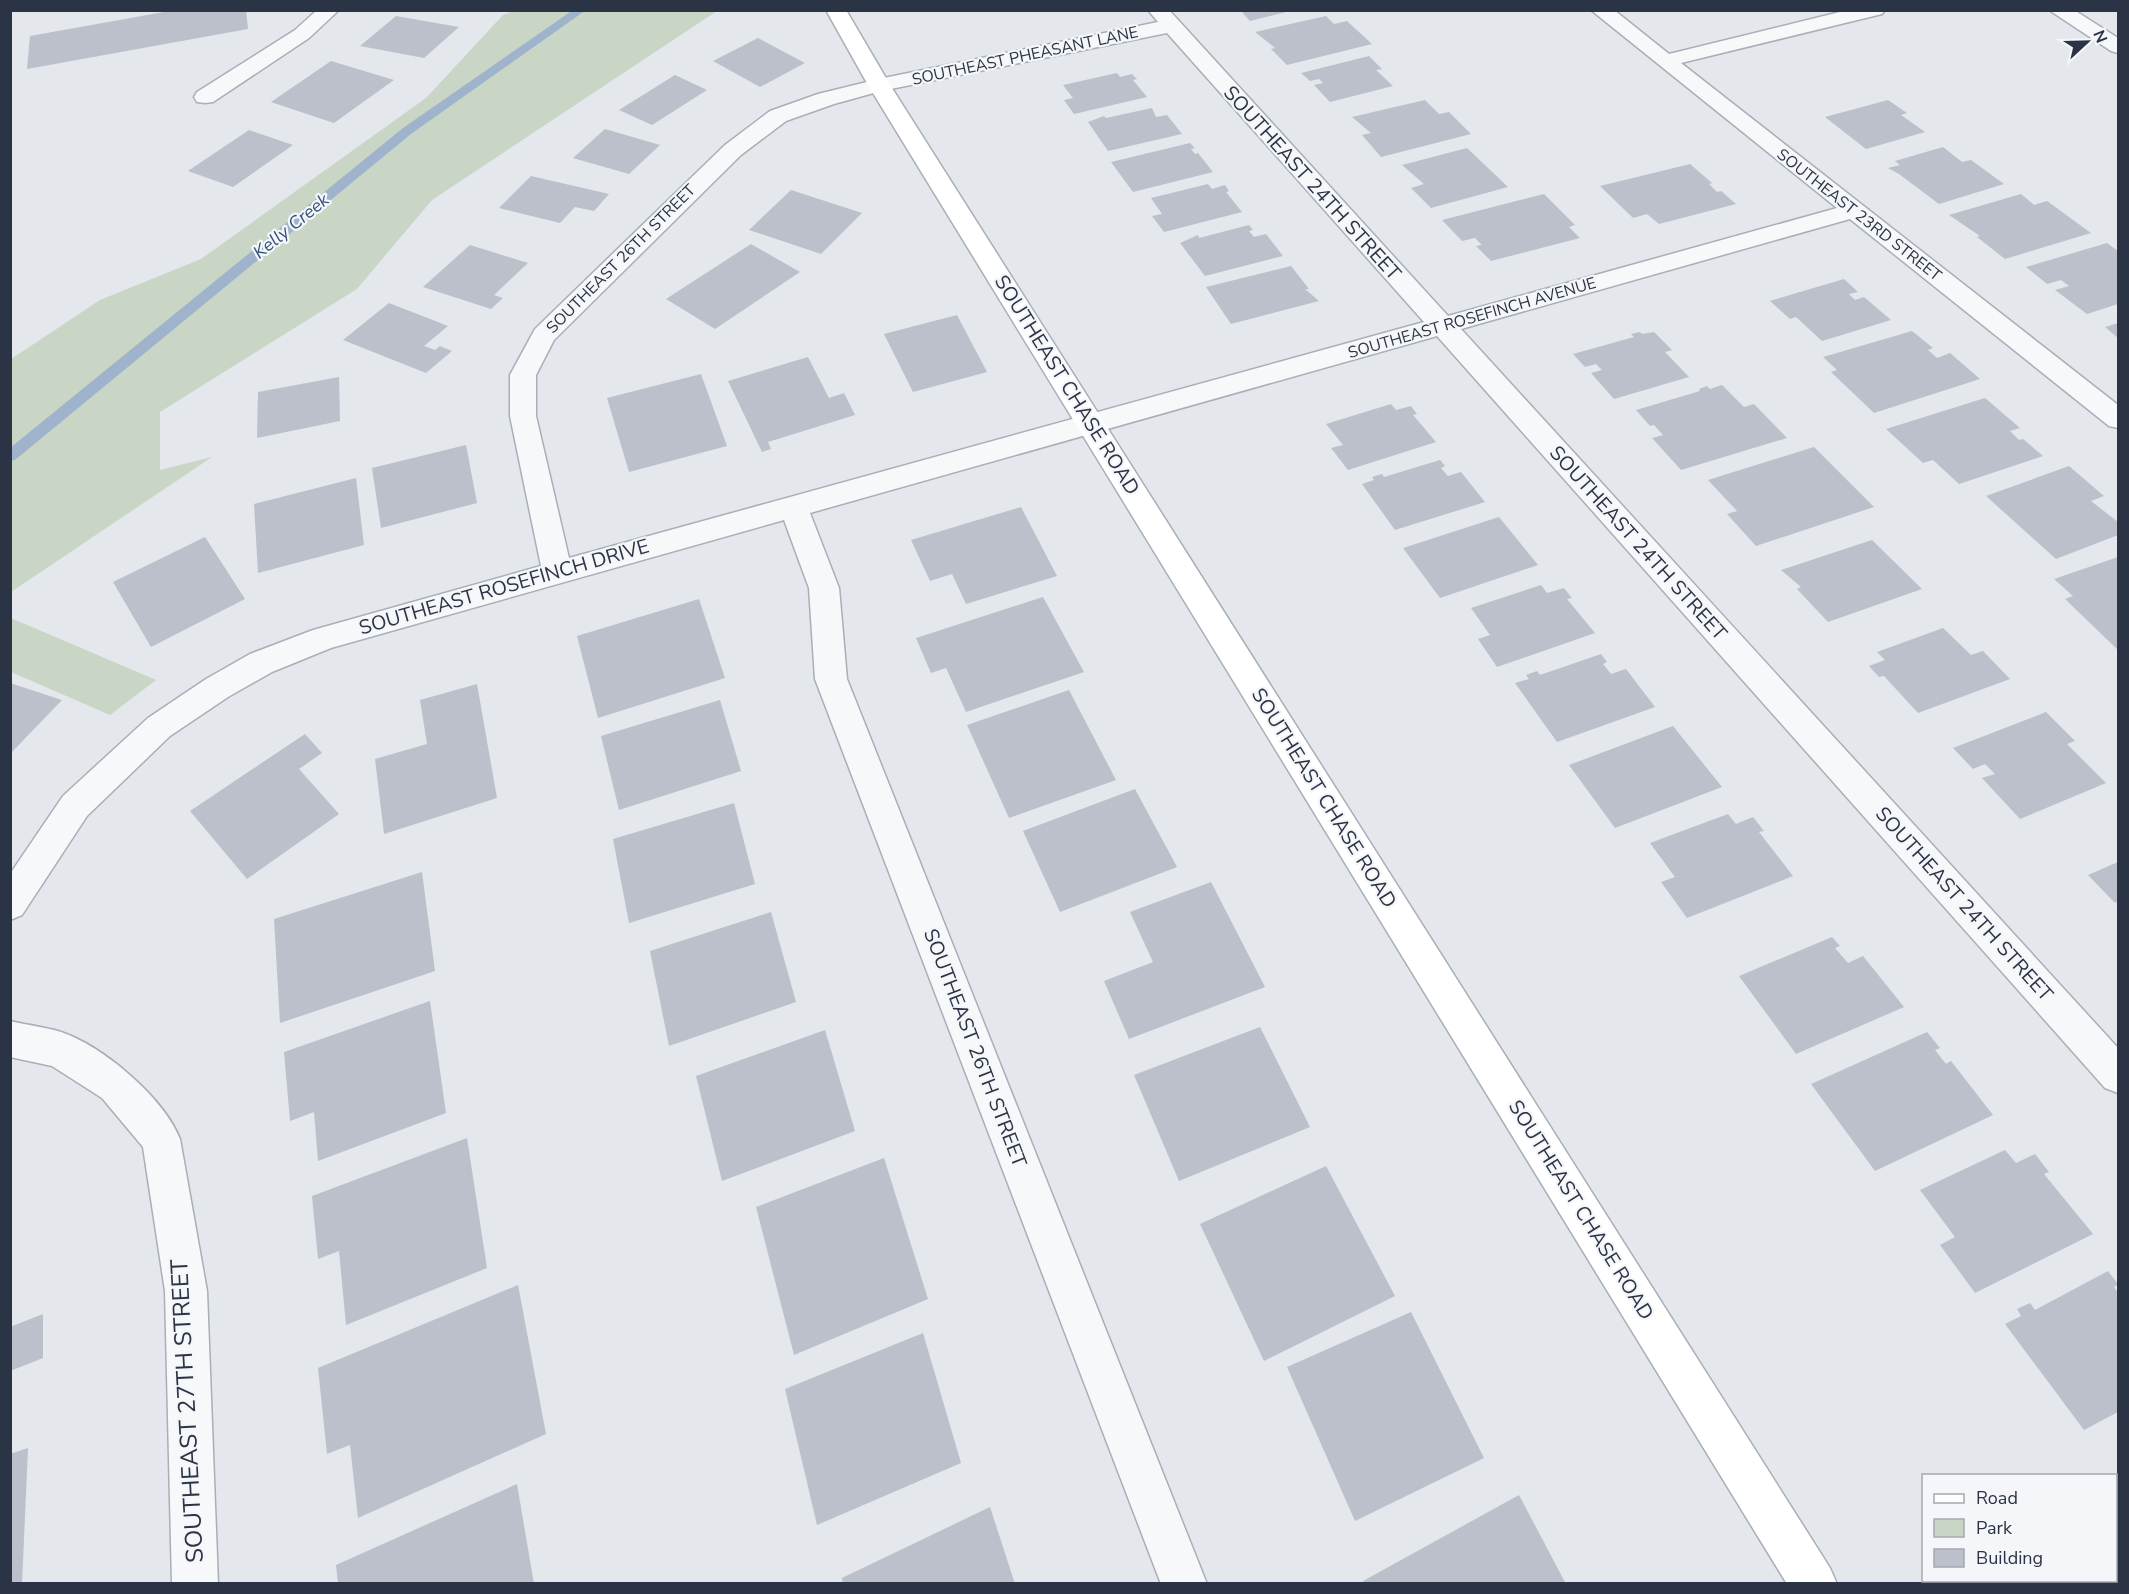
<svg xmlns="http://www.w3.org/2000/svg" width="2129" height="1594" viewBox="0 0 2129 1594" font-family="'Nunito Sans',sans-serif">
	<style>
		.green { fill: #c9d6c5 }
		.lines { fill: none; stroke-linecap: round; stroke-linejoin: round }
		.stream { fill: #9fb4cc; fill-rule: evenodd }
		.building { fill: #bbc0ca }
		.street-casing { stroke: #a9aeb7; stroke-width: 3 }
		.secondary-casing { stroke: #a9aeb7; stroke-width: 3 }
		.street { fill: #f7f8fa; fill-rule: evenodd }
		.secondary { fill: #fff; fill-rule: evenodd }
		.labels { text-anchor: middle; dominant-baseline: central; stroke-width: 4.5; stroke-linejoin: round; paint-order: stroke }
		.far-street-label { font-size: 16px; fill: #2b3445; stroke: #f4f6f9 }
		.far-water-label { font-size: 18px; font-style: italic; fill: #34527a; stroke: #f4f6f9 }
		.street-label { font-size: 20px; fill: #2b3445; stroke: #f4f6f9 }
		.near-street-label { font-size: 24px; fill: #2b3445; stroke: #f4f6f9 }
	</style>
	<rect width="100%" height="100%" fill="#e4e7ec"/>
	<g class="green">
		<path d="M513,11h204l-285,189 -75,89 -197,123v58l52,-13 -201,135v-233l89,-59 101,-41 225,-161 77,-83z"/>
		<path d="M11,618l145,62 -46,35 -99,-43z"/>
	</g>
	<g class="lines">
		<path class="stream" d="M573,10h13l-175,124 -396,326 -5,1v-13l393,-320z"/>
	</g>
	<g class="building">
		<path d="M175,10h71l2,19 -221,40 3,-33z"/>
		<path d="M1240,10h49l1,1 -40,10z"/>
		<path d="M396,16l63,11 -35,31 -64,-12z"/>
		<path d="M1326,16l8,8 13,-3 25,23 -85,21 -16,-16 4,-1 -20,-16z"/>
		<path d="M758,38l47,25 -45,24 -47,-26z"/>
		<path d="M1369,56l13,13 -6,1 17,16 -63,16 -16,-17 9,-2 -4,-4 -9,2 -9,-8z"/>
		<path d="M331,61l63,19 -60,43 -63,-21z"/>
		<path d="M1117,73l3,4 12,-3 5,5 -4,1 14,17 -73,17 -10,-14 9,-2 -10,-13z"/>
		<path d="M675,75l32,15 -55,35 -33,-15z"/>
		<path d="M1425,100l14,14 10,-2 22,22 -90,23 -19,-22 9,-2 -19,-16z"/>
		<path d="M1888,100l19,13 -6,2 24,17 -59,17 -41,-32z"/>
		<path d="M1152,108l4,9 11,-2 15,19 -74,17 -20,-29 16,-6 2,2z"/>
		<path d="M605,129l55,16 -31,29 -56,-16z"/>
		<path d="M249,130l44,15 -60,42 -45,-16z"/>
		<path d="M1190,143l5,5 -4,1 4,5 3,-1 15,19 -80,20 -22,-30z"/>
		<path d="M1943,147l19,15 9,-2 33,24 -65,20 -40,-30 -11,-6 12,-3 -5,-4z"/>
		<path d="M1467,148l41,39 -77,21 -20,-20 13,-4 -22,-19z"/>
		<path d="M1690,164l22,19 -3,1 8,8 4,-1 15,13 -77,20 -12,-10 -14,4 -33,-32z"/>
		<path d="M531,176l78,18 -15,17 -19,-4 -15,16 -61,-15z"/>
		<path d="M1208,184l4,5 13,-4 4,6 -3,1 16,20 -78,20 -12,-16 10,-2 -11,-16z"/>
		<path d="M791,190l71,23 -41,41 -72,-24z"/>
		<path d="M1544,194l31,31 -6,2 11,11 -89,23 -15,-15 6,-1 -7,-7 -13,3 -20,-21z"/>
		<path d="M2021,194l13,11 13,-4 44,32 -86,26 -28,-22 3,-1 -31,-21z"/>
		<path d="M1249,225l4,5 -4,1 5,6 12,-3 17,22 -78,20 -25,-33 18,-8 1,3z"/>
		<path d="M2107,243l11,8v53l-31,10 -32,-24 14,-4 -8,-6 -14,4 -21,-17z"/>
		<path d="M751,244l49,28 -85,57 -49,-30z"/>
		<path d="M470,245l58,18 -34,32 9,3 -12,11 -68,-22z"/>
		<path d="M1291,266l18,23h-4l14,12 -88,23 -25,-37z"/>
		<path d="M1844,279l14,13 -9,2 6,6 9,-3 27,23 -69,21 -26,-24 -6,2 -20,-18z"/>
		<path d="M389,303l59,23 -24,20 11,4 5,-4 12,5 -26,22 -83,-33z"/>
		<path d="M957,315l30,57 -74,20 -29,-58z"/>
		<path d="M2118,323v15l-13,-11z"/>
		<path d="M1912,331l21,17 -5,2 9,8 13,-5 30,26 -106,34 -43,-41 6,-2 -14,-13z"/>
		<path d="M1640,332l2,2 12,-2 18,18 -7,2 24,25 -75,22 -23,-26 11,-3 -6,-6 -11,3 -12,-13 61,-17 -3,-3z"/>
		<path d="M808,357l21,41 15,-5 11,22 -87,27 3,7 -9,3 -34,-71z"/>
		<path d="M701,374l26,72 -98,26 -22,-74z"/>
		<path d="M339,377l1,44 -83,17 1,-46z"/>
		<path d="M1722,385l22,22 10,-3 33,34 -106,32 -29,-32 11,-3 -9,-10 -4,1 -14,-16 64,-19 -1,-2 8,-3 3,3z"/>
		<path d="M1985,398l35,30 -10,3 9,9 4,-1 20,17 -84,28 -26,-24 -10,3 -37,-34z"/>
		<path d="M1391,404l5,6 15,-4 6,8 -4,1 23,27 -88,28 -17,-22 12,-3 -17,-21z"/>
		<path d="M466,445l11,58 -96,25 -9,-60z"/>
		<path d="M1814,447l60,60 -118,39 -29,-32 10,-3 -29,-31z"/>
		<path d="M1440,460l5,6 -4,2 7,8 13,-4 24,30 -90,28 -33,-46 12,-4 -2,-3 10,-3 2,3z"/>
		<path d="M2069,466l35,30 -13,5 27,21v13l-62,24 -70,-63z"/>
		<path d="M356,478l8,67 -106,28 -4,-69z"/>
		<path d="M1021,507l36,69 -91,28 -14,-30 -22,7 -19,-41z"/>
		<path d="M1499,517l39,48 -98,33 -37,-50z"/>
		<path d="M205,537l40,62 -94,48 -38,-65z"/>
		<path d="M1872,540l50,49 -94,33 -31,-33 4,-2 -20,-17z"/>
		<path d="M2118,557v93l-53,-51 8,-3 -19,-17z"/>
		<path d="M1541,585l6,8 17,-5 8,10 -5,1 28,34 -98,34 -19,-28 12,-4 -19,-27z"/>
		<path d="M1043,597l41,75 -118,40 -20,-44 -15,5 -15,-35z"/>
		<path d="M699,599l26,79 -127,40 -21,-82z"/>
		<path d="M1943,628l28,27 12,-4 27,28 -92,34 -34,-37 -5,1 -10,-11 16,-6 -8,-8z"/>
		<path d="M1601,654l6,8 -4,2 8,10 15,-5 29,38 -98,35 -42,-59 14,-4 -3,-4 11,-4 3,4z"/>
		<path d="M10,683l52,17 -52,54z"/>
		<path d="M477,684l20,114 -113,36 -9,-75 52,-15 -7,-44z"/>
		<path d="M1069,690l47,90 -107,38 -42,-93z"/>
		<path d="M720,700l21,71 -122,39 -18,-74z"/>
		<path d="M2046,712l29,29 -8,3 39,39 -86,36 -38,-41 13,-4 -10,-10 -12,5 -20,-21z"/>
		<path d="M1673,726l49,61 -107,41 -46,-63z"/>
		<path d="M305,734l17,19 -23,16 40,45 -92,65 -57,-68z"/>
		<path d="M1135,789l42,78 -117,45 -37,-81z"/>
		<path d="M734,803l21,81 -126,39 -16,-84z"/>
		<path d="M1728,814l8,10 17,-7 11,14 -5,1 34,44 -106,42 -26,-36 14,-5 -25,-34z"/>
		<path d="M2118,862v39l-3,2 -27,-28z"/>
		<path d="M422,872l13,99 -155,52 -6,-104z"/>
		<path d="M1211,882l54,105 -136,52 -25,-58 49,-19 -23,-50z"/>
		<path d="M771,912l25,90 -127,44 -19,-95z"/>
		<path d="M1832,937l8,9 -5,2 13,15 15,-7 41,51 -108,47 -57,-78z"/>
		<path d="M430,1001l16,112 -128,48 -4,-49 -24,9 -6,-69z"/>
		<path d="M1260,1027l50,100 -131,54 -45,-106z"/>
		<path d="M825,1030l30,101 -133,50 -26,-105z"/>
		<path d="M1927,1032l13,16 -5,2 11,14 5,-3 42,54 -118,56 -64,-87z"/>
		<path d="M467,1138l20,130 -141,57 -7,-74 -21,8 -6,-63z"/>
		<path d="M2005,1150l11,13 19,-9 14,18 -5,2 49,60 -118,59 -35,-48 15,-8 -35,-47z"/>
		<path d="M884,1158l44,141 -134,56 -38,-148z"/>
		<path d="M1326,1166l69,130 -131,65 -64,-137z"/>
		<path d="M2108,1271l10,13 -4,3 4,6v119l-34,18 -79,-106 16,-8 -4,-7 13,-6 5,7z"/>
		<path d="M518,1285l28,149 -188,84 -8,-73 -23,9 -9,-86z"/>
		<path d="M1411,1312l73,146 -129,63 -68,-154z"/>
		<path d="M43,1314v44l-33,13v-44z"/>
		<path d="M923,1333l38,130 -144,62 -32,-136z"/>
		<path d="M28,1448l-6,136h-12v-130z"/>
		<path d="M517,1484l17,100h-196l-2,-19z"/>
		<path d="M1519,1495l47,89h-202l-1,-3z"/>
		<path d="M990,1507l25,77h-172l-1,-6z"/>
	</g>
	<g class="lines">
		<defs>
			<g id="street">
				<path d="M317,10h22l-30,28 -96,64 -8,1 -8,-1 -3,-5 3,-5 98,-62z"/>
				<path d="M1148,10h21l279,306 389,-108 -246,-198h23l55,44 179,-44h37l-3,4 -201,49 437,342v23l-9,-2 -259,-207 -389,110 657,719v45l-13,-5 -668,-752 -627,177 29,75 8,91 360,905h-46l-346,-905 -6,-91 -25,-68 -453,128 -59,24 -44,25 -58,39 -83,80 -65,99 -12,5v-46l53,-78 85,-78 58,-39 44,-25 63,-24 228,-64 -31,-150v-41l25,-46 190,-184 45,-34 48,-17 61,-15 279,-57zM1167,33l257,289 -855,236 -33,-142v-41l18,-35 187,-185 45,-34 48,-17 47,-13z"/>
				<path d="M2049,10h25l44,28v15l-7,-2z"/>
				<path d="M10,1021c17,4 35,6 51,11 42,14 103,66 119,107l27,152 11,293h-46l-7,-293 -22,-144 -41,-49 -50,-32 -42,-9z"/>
			</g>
			<path id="secondary" d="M826,10h20l44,75 940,1483 7,16h-50l-919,-1499z"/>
		</defs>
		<use href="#street" class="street-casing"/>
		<use href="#secondary" class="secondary-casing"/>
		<use href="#street" class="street"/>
		<use href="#secondary" class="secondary"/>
	</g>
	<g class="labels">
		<g class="far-street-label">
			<text transform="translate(1025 56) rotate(-12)">SOUTHEAST PHEASANT LANE</text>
			<text transform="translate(1859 215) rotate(38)">SOUTHEAST 23RD STREET</text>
			<text transform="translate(621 259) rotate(-45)">SOUTHEAST 26TH STREET</text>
			<text transform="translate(1472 318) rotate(-16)">SOUTHEAST ROSEFINCH AVENUE</text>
		</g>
		<g class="far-water-label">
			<text transform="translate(291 226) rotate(-39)">Kelly Creek</text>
		</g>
		<g class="street-label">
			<text transform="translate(1312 183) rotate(48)">SOUTHEAST 24TH STREET</text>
			<text transform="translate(1067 385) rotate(58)">SOUTHEAST CHASE ROAD</text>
			<text transform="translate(1638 543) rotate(48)">SOUTHEAST 24TH STREET</text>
			<text transform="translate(504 587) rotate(-16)">SOUTHEAST ROSEFINCH DRIVE</text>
			<text transform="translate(1324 798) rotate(58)">SOUTHEAST CHASE ROAD</text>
			<text transform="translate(1964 904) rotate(48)">SOUTHEAST 24TH STREET</text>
			<text transform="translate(975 1048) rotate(69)">SOUTHEAST 26TH STREET</text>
			<text transform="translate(1581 1210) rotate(58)">SOUTHEAST CHASE ROAD</text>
		</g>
		<g class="near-street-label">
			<text transform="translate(187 1411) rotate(-93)">SOUTHEAST 27TH STREET</text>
		</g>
	</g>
	<rect width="2129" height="1594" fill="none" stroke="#2b3445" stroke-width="24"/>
	<rect x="1922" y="1474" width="195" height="108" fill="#f4f6f9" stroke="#a4a8b1" stroke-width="1.5"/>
	<rect x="1934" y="1494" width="30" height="9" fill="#ffffff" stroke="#a4a8b1" stroke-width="1.5"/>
	<text x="1976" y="1504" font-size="18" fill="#2b3445">Road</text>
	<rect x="1934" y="1519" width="30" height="18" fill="#c9d6c5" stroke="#a4a8b1" stroke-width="1.5"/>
	<text x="1976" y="1534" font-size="18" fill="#2b3445">Park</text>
	<rect x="1934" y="1549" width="30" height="18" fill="#bbc0ca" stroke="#a4a8b1" stroke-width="1.5"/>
	<text x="1976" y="1564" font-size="18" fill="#2b3445">Building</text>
	<g transform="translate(2087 42) rotate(68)" stroke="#f4f6f9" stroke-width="4.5" paint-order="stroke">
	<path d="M0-4.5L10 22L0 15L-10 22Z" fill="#2b3445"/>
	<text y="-9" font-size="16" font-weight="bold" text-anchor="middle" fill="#2b3445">N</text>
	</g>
</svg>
